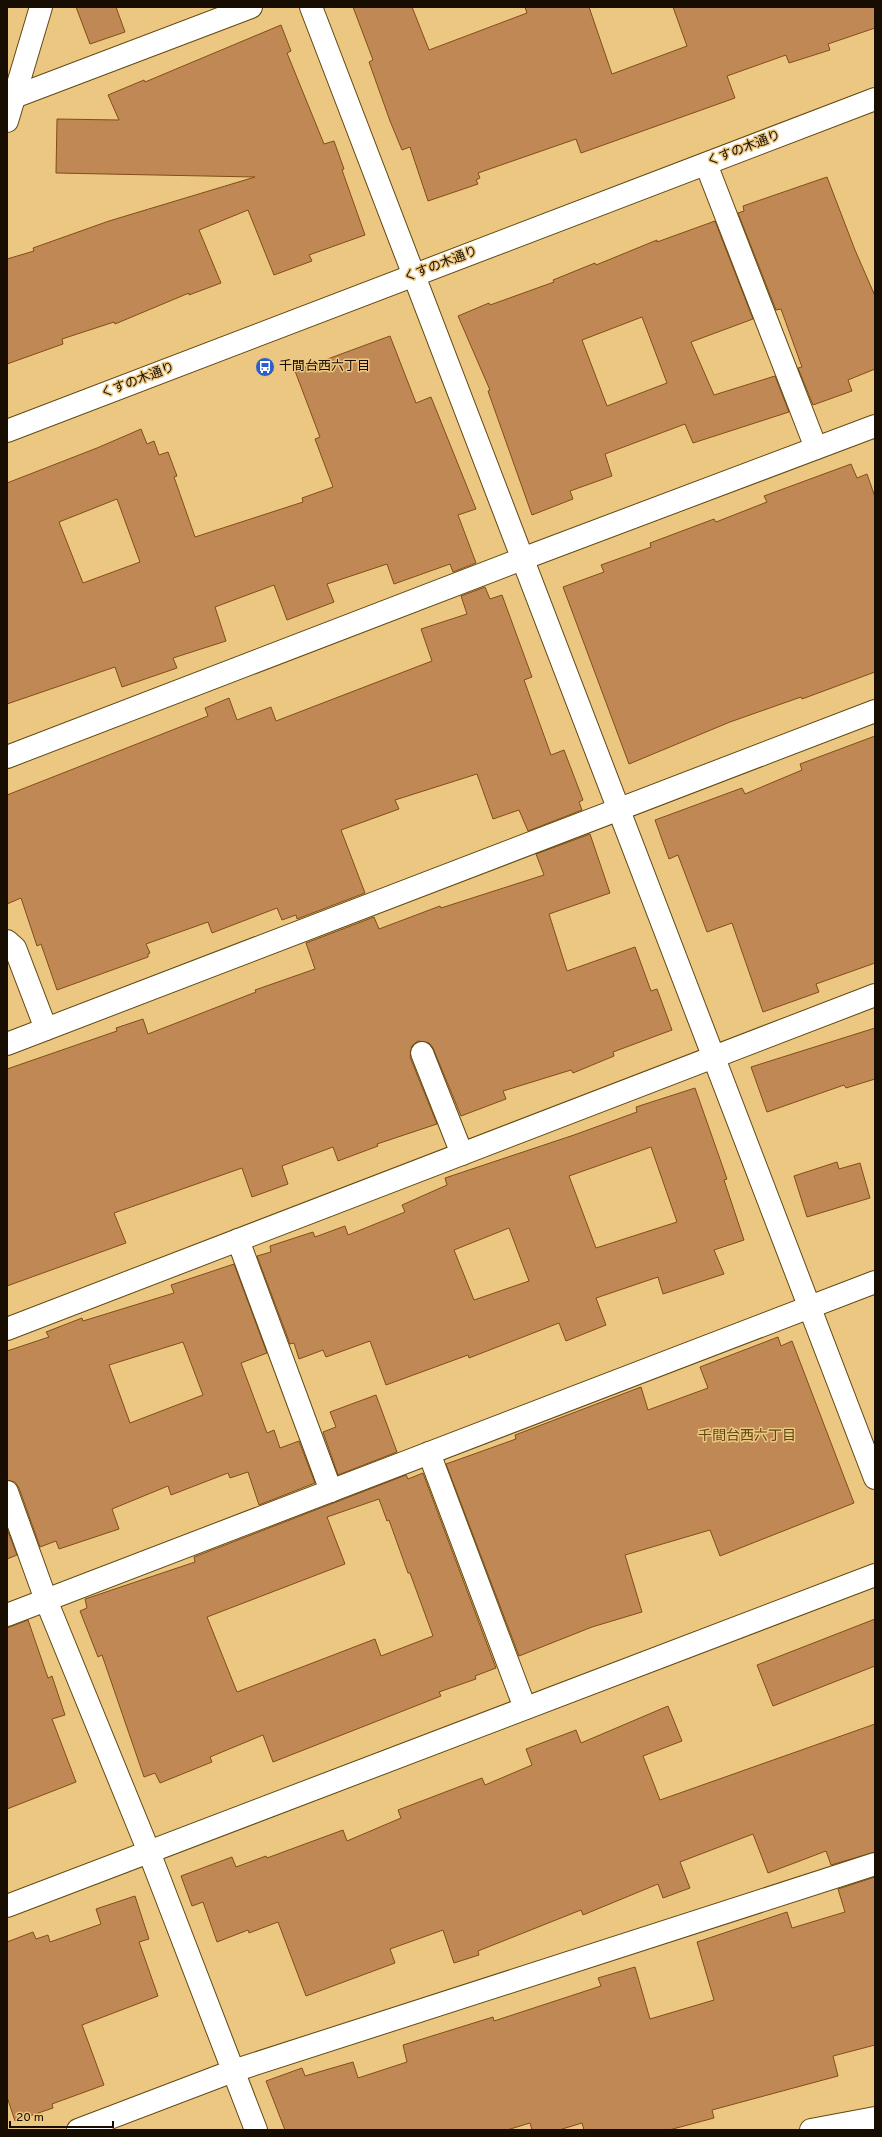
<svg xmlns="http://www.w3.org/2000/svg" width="882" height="2137" viewBox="0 0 882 2137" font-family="Overpass,'Noto Sans JP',sans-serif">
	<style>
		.building { fill: #c08854; stroke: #824e17; fill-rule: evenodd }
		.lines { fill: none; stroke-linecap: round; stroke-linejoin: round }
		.minor-casing { stroke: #624912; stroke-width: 24 }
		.minor { stroke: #fff; stroke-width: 22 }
		.labels { text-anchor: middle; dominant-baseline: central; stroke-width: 3; stroke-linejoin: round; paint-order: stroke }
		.street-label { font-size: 13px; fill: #170d00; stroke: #ecc782 }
		.poi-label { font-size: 13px; fill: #170d00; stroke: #ecc782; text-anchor: start }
		.neighbourhood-label { font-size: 14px; fill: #60470f; stroke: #ecc782 }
	</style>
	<rect width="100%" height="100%" fill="#ecc782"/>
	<g class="building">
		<path d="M76,7h40l9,25 -35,12z"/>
		<path d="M353,7h59l17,43 98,-37 -2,-6h64l23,67 75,-28 -14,-39h202v21l-47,16 2,6 -41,13 -3,-8 -59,21 8,22 -154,55 -5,-14 -98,34 2,5 -4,2 2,4 -50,17 -18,-54 -8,3 -12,-29 -21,-59 4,-2z"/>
		<path d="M281,25l10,26 -4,2 37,91 10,-3 10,28 -2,1 23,65 -56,20 3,6 -38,14 -26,-65 -49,20 22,53 -32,12v-2l-74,31 -1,-2 -52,17 1,5 -56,20v-105l27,-8 -1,-3 76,-27 146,-44 -199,-4 1,-54 62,1 -11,-25 36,-15 1,2z"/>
		<path d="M827,177l28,73 20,46v73l-27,11 4,11 -39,14 -15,-37 4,-1 -21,-58 -5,1 -38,-97 6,-2 -1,-5z"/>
		<path d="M715,221l38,98 -62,23 23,53 61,-19 14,36 -96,31 -8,-19 -80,30 7,22 -42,15 3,8 -41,16 -44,-124 2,-1 -32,-74 31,-13 1,2 64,-23 -1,-2 42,-17 1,2 61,-25v2zM642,317l25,66 -60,23 -25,-66z"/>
		<path d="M390,336l26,67 15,-6 45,112 -18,6 18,48 -23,9 -3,-8 -56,20 -7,-20 -60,20 7,18 -47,18 -13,-35 -59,22 11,34 -53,17 4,10 -55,19 -7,-20 -108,37v-221l90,-35 44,-19 6,15 7,-3 5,14 9,-3 9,24 -3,1 21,60 108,-35 -1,-4 31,-11 -18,-48 5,-2 -25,-66zM117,499l23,63 -57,21 -24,-61z"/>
		<path d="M851,464l6,14 10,-4 8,23v175l-73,27 -1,-2 -71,25 -101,42 -66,-177 41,-15 -3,-7 50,-18 -1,-4 64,-24 2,3 51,-20 -3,-6z"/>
		<path d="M485,587l5,12 12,-4 30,82 -8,3 27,75 13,-5 19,50 -4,2 3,8 -54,21 -9,-21 -26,9 -16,-45 -82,26 4,9 -58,21 24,63 -68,26 -1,-4 -14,5 -5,-12 -65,25 -4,-11 -62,22 4,9 -2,1v3l-91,33 -16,-46 -4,2 -16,-48 -14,6v-109l201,-79 -3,-8 24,-10 8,22 34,-13 5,14 156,-60 -11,-32 46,-15 -6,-18z"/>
		<path d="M875,736v227l-59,21 3,8 -56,20 -31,-89 -25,9 -29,-77 -9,4 -14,-39 87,-32 3,6 57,-24 -2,-6z"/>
		<path d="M590,834l20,59 -61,21 18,57 68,-24 16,44 6,-2 15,41 -59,22 1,4 -41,17 -2,-3 -68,21 3,8 -45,17 -28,-68 -4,-5 -11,-2 -6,5 -2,11 27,67 -60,20 1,2 -40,15 -5,-14 -51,19 6,18 -36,13 -10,-29 -128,45 12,30 -119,43v-217l110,-38 -1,-3 27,-9 5,15 108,-42 -1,-2 60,-21 -9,-26 68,-26 5,12 61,-23 1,2 103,-33 -8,-21z"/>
		<path d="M875,1028v51l-29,9 -2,-3 -77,27 -16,-45z"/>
		<path d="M695,1088l32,91 -3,1 20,60 -30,10 10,24 -61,20 -5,-17 -62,21 10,27 -40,16 -7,-18 -90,35 -1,-3 -82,30 -16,-44 -44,16 -3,-7 -24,9 -5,-16 -4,1 -33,-88 14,-4 -1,-6 43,-14 2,5 30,-11 3,9 57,-23 -3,-7 45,-20 -2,-7 129,-43 63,-23 -1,-5zM651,1147l26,75 -81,26 -27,-72zM509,1228l20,53 -55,19 -20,-50z"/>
		<path d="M837,1162l2,7 21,-6 10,35 -63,19 -13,-41z"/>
		<path d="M234,1264l33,89 -26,10 26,70 7,-3 6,18 19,-7 16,42 -56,22 -11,-33 -18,6 -2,-5 -57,22 -3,-9 -56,23 7,20 -60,20 -3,-8 -16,6 -21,-59 -4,-6 -8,-2v-129l42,-14 -3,-5 36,-14 1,3 91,-28 -3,-8zM183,1342l20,53 -73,28 -21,-58z"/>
		<path d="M778,1337l3,9 11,-5 62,162 -134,53 -10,-26 -85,25 17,57 -50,15 -73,29 -73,-192 70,-25 -1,-4 126,-48 7,23 60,-22 -8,-21z"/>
		<path d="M376,1395l21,57 -59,23 -15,-43 13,-5 -6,-15z"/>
		<path d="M423,1473l73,195 -21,8 1,3 -37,13 2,4 -168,66 -10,-27 -53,22 2,5 -52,21 -5,-10 -11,4 -42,-122 -4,2 -18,-46 7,-3 -2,-9 110,-37 -1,-5 212,-82 2,4zM379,1499l8,22 2,-1 19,53h2l23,63 -52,20 -6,-17 -138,53 -30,-75 138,-53 -18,-47z"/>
		<path d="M7,1529l10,26 -10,4z"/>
		<path d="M875,1619v47l-102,40 -16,-41z"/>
		<path d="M28,1620l20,58 4,-2 13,39 -13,4 24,63 -69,27v-181z"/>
		<path d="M668,1706l14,35 -39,15 17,44 215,-76v128l-44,13 -5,-14 -58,22 -15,-39 -73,28 10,26 -27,10 -5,-14 -75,31 -2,-5 -103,41 1,4 -25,8 -11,-33 -53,19 5,14 -89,33 -28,-74 -29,11 -1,-3 -31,12 -14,-40 -11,4 -11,-30 51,-19 4,10 30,-11 1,2 76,-28 4,11 54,-23 -3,-8 84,-32 3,7 47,-20 -6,-16 50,-19 5,13z"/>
		<path d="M875,1877v168l-42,11 5,20 -126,34 2,8 -45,12h-85l-2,-7 -23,7h-27l-2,-7 -23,7h-222l-19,-49 36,-13 3,8 48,-14 5,16 49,-16 -4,-17 90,-28 1,4 107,-35 -3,-8 37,-11 15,52 64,-19 -17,-58 90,-30 5,16 53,-16 -7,-23z"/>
		<path d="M135,1896l14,43 -10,3 19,54 -76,29 22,60 -52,19 1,4 -38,13 -8,-24v-155l26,-10 3,7 12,-4 2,7 51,-18 -5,-15z"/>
	</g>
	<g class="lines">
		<defs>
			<g id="minor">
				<path d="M311,7l564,1471"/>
				<path d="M14,97l237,-90"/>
				<path d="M7,121l34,-114"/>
				<path d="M706,164l110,284"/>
				<path d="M7,431l868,-332"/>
				<path d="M7,757l515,-198 353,-133"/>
				<path d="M7,941l8,7 31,81"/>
				<path d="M7,1044l868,-333"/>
				<path d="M422,1053l40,101"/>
				<path d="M238,1240l93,251"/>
				<path d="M7,1329l868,-334"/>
				<path d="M429,1453l96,255"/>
				<path d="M7,1492l39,108 103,252 107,278"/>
				<path d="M7,1615l868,-333"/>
				<path d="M7,1906l868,-331"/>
				<path d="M78,2130l155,-59 642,-207"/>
				<path d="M811,2130l64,-12"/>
			</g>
		</defs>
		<use href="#minor" class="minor-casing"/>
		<use href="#minor" class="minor"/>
	</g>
	<defs>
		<symbol id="bus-disc" viewBox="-11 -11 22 22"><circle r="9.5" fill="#2a5fcd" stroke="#ecc782"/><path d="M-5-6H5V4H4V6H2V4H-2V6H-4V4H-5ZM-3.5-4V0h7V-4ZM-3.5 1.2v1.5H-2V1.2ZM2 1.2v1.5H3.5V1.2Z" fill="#fff"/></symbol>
	</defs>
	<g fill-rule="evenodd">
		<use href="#bus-disc" x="254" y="356" width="22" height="22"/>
	</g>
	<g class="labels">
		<g class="street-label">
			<text transform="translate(744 149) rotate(-21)">くすの木通り</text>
			<text transform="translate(441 265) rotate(-21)">くすの木通り</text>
			<text transform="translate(138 381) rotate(-21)">くすの木通り</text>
		</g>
		<g class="poi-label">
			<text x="279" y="367">千間台西六丁目</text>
		</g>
		<g class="neighbourhood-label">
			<text x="747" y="1436">千間台西六丁目</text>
		</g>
	</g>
	<rect width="882" height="2137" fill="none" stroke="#170d00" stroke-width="16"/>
	<path d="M10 2121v6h103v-6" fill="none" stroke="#170d00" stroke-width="2"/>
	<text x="16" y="2121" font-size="12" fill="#170d00" stroke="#ecc782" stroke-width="3" paint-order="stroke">20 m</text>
</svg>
